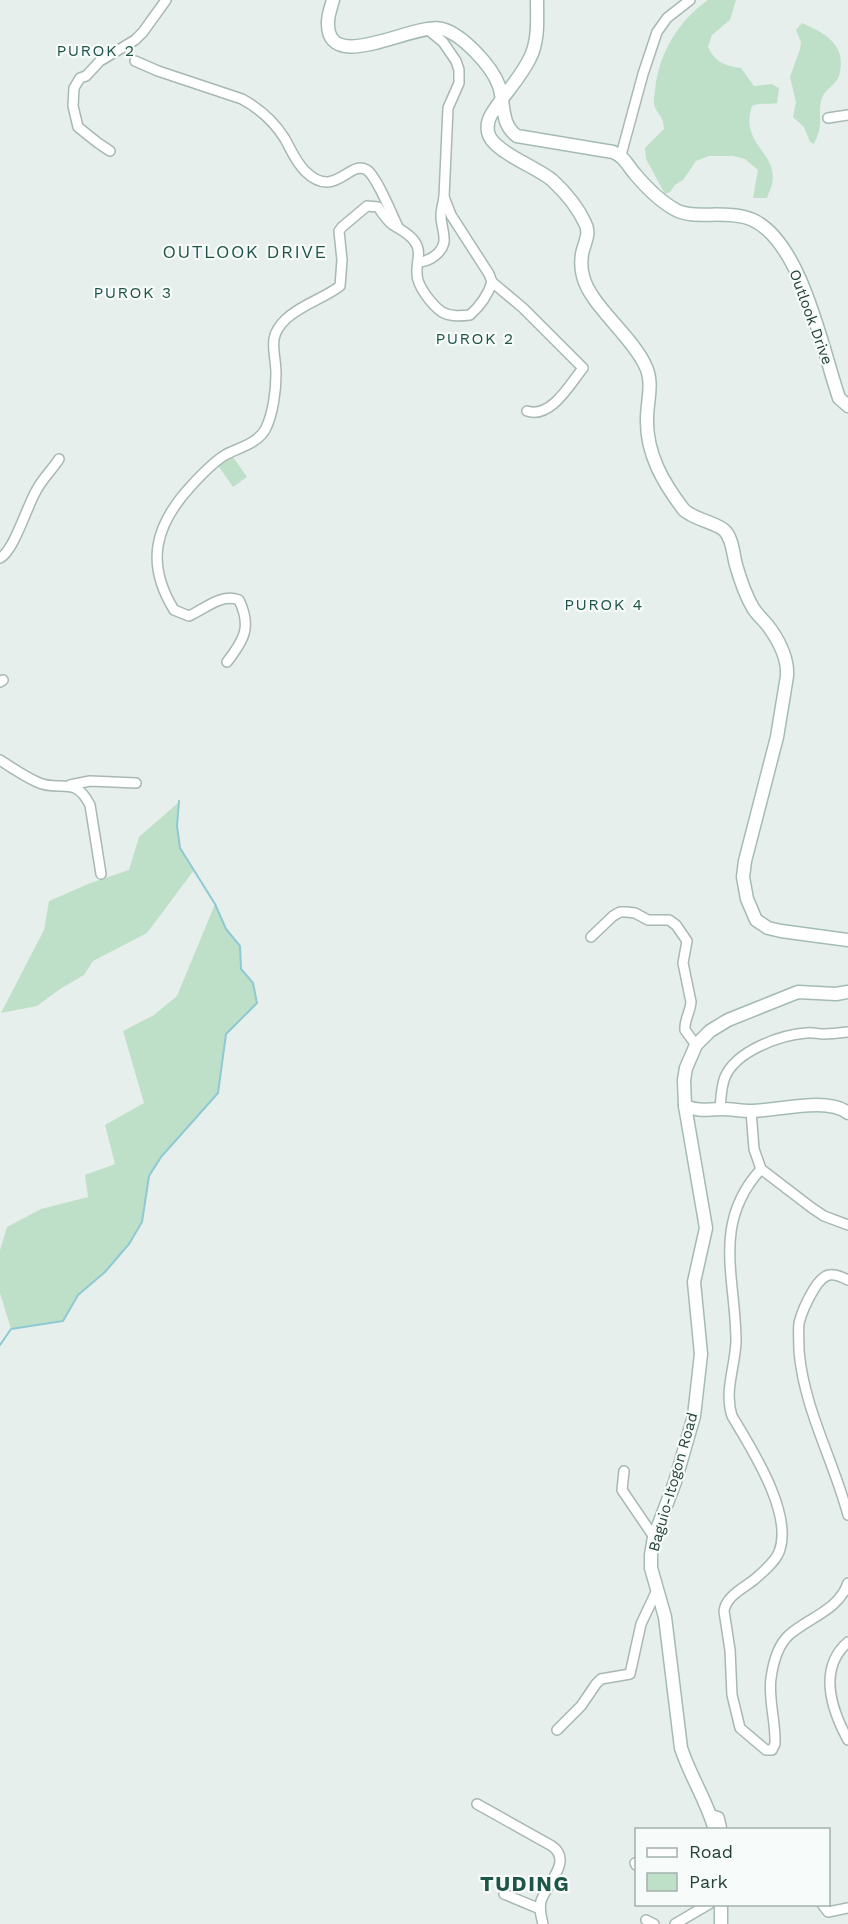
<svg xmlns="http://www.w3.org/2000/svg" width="848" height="1924" viewBox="0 0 848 1924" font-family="'Work Sans',sans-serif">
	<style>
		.green { fill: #bfe0c8 }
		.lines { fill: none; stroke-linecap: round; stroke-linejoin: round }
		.stream { stroke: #8ec9d4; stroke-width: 2 }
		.street-casing { stroke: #a8b8b2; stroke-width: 12 }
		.secondary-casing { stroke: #a4bbb3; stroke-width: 15 }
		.street { stroke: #fff; stroke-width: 9 }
		.secondary { stroke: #fff; stroke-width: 12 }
		.labels { text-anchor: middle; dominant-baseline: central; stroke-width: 4.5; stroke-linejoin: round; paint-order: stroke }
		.street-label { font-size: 15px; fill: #24423a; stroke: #f7fbf9 }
		.neighbourhood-label { font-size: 16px; letter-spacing: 1.5px; fill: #1f5548; stroke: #f7fbf9 }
		.quarter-label { font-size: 18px; letter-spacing: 1.5px; fill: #1f5548; stroke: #f7fbf9 }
		.district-label { font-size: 21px; font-weight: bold; letter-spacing: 1.5px; fill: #1f5548; stroke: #f7fbf9 }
	</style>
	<rect width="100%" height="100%" fill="#e6efeb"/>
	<g class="green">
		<path d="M708,0h28l-6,20 -18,15 -4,12c7,15 17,19 33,21l13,18 18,-2 7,4 -2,15c-10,2 -16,-1 -25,3 -13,39 27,46 20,78 -1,5 -4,10 -5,14h-14l5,-28 -13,-11 -12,-3h-24l-13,5 -13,19 -8,5 -5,7 -5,2 -19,-35 -1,-11 19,-19c-1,-16 -8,-15 -10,-25 -1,-4 1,-11 1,-14 4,-37 23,-69 53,-90z"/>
		<path d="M802,23c23,10 46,22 37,53 -3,9 -13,12 -17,22 -4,11 0,22 -3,33 -1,4 -3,9 -5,13l-4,-2 -6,-15 -11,-10 3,-15 -6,-25 10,-28 1,-7 -5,-12z"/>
		<path d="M231,454l16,23 -14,10 -16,-23z"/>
		<path d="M179,802l-2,24 3,22 14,22 -47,63 -54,28 -9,14 -24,14 -23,17 -36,7 43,-83 5,-29 39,-17 41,-14 10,-33z"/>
		<path d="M215,904l11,25 14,17 1,23 12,14 4,19 -31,32 -8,59 -57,64 -12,19 -7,46 -13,22 -24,28 -27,23 -15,26 -52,8 -11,-36v-43l7,-23 34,-18 47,-12 -3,-22 30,-11 -10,-39 39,-22 -21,-72 31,-16 23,-19z"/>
	</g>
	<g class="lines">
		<path class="stream" d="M0,1345l11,-16 52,-8 15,-26 27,-23 24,-28 13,-22 7,-46 12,-19 57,-64 8,-59 31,-31 -4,-20 -12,-14 -1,-23 -14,-17 -11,-25 -35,-56 -3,-22 2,-25"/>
		<defs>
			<g id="street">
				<path d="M135,61l23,10 84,28c18,10 32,22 43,40 6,11 11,23 20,32 30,30 44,-12 62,-1 10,7 25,45 31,57"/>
				<path d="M828,118l20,-3"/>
				<path d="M110,151l-12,-8 -20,-16 -5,-21 1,-18 6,-10 6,-2 14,-15 35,-21 8,-8 23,-32"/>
				<path d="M621,155l22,-81 14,-42 10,-14 23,-18"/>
				<path d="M418,262c11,0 24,-9 26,-20 1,-9 -3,-17 -3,-26 0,-6 2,-13 3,-19"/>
				<path d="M492,282l31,26 60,60c-13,16 -32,51 -56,43"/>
				<path d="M0,558c14,-7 27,-52 36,-67 6,-12 16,-21 23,-32"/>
				<path d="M227,662c17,-22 25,-35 12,-62 -18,-7 -34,9 -50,16l-15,-6c-29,-47 -19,-85 17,-124 10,-11 21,-23 34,-31 13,-7 34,-12 41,-27 7,-15 10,-37 10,-54 0,-23 -10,-36 10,-55 16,-15 37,-20 54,-33l2,-26 -3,-29 3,-4 25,-21 11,1c4,6 9,14 15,18 8,5 17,9 22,17 7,10 1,21 2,32 0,12 15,31 25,38 9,5 19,4 28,3 10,-9 18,-20 22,-33l-3,-8 -38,-59 -7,-18 4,-89 11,-25v-13l-3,-9 -13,-19 -17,-14"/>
				<path d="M0,682l3,-2"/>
				<path d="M0,760c12,8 24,16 37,22 23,11 37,-8 53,23l11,69"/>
				<path d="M70,785l20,-4 46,2"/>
				<path d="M591,937l22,-21 7,-4h7l8,1 13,7h21l7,5 11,16 -4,22 8,39c-1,11 -7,18 -6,28l11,15"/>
				<path d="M720,1109c1,-11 1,-22 5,-32 11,-26 55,-42 81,-44 6,-1 12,1 18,1 8,0 16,-1 24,-2"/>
				<path d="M751,1111l3,38 7,20 51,39 12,8 24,9"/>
				<path d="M761,1169c-50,55 -25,109 -25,173 -1,25 -12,49 -4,74 19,32 62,98 47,136 -4,10 -16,20 -24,27 -11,9 -29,17 -31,32l6,39 2,45 8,33 26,22h6l3,-6c1,-22 -7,-45 -4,-66 2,-14 7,-33 18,-43 19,-17 50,-25 59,-52"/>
				<path d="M848,1280c-17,-9 -24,-7 -34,9 -6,10 -12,22 -15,34 -1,9 0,18 0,28 5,58 34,108 49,164"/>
				<path d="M624,1471l-2,19 32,47"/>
				<path d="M848,1642c-30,26 -17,67 0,98"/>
				<path d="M557,1730l24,-24 15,-22 5,-5 29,-5 11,-50 16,-34"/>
				<path d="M477,1804l75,42c21,15 -5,37 -11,55 -2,8 0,15 2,23"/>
				<path d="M710,1814l9,3 3,13"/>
				<path d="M635,1863l1,2"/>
				<path d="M504,1894l36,15"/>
				<path d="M822,1904l6,8 20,-4"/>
				<path d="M646,1920l8,4"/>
				<path d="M675,1924l34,-20"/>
			</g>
			<g id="secondary">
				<path d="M333,0c-2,7 -5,15 -5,22 -2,55 88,-1 114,7 20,5 50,37 57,57 6,17 1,38 18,50l96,16c12,5 14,13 22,22 11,13 26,28 41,36 18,10 53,-1 77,10 49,23 69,129 86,178l9,8"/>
				<path d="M537,0c0,19 2,40 -7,58 -10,21 -27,37 -39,57 -3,5 -4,11 -3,17 3,19 49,35 64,48 13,12 26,28 33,43 6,11 -1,20 -3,31 -1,7 -1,15 1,22 6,28 49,60 62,89 9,17 2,36 2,54 -1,35 17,65 37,91 11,10 34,13 41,21 8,9 8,23 11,34 4,14 10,31 17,43 5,8 13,14 18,22 9,13 17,30 16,46l-10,61 -32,124 -2,16 4,22 9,21 12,8 13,3 67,9"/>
				<path d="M685,1106c16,6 21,3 37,3 10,0 19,2 29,2 25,0 77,-15 97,2"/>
				<path d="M715,1830c-8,-29 -25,-54 -34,-82l-16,-131 -14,-49v-13l3,-18 21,-55 19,-66 7,-62 -7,-72 12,-54 -21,-122 -1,-26 2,-12 10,-23 14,-14 18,-11 70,-28 38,2 12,-2"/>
				<path d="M721,1924v-20"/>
			</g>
		</defs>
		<use href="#street" class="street-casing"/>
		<use href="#secondary" class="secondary-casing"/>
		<use href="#street" class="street"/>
		<use href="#secondary" class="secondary"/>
	</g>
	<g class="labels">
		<g class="street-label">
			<text transform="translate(811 317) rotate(70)">Outlook Drive</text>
			<text transform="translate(673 1482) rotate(-74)">Baguio-Itogon Road</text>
		</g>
		<g class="neighbourhood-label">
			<text x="96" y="50">PUROK 2</text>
			<text x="133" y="292">PUROK 3</text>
			<text x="475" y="338">PUROK 2</text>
			<text x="604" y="604">PUROK 4</text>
		</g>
		<g class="quarter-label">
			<text x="245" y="251">OUTLOOK DRIVE</text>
		</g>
		<g class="district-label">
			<text x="525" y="1883">TUDING</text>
		</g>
	</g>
	<rect x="635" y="1828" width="195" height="78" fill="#f7fbf9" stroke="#a3b1ad" stroke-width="1.5"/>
	<rect x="647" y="1848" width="30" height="9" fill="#ffffff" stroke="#a3b1ad" stroke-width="1.5"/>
	<text x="689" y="1858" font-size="18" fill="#24423a">Road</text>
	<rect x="647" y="1873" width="30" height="18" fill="#bfe0c8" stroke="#a3b1ad" stroke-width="1.5"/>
	<text x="689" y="1888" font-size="18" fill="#24423a">Park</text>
</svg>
